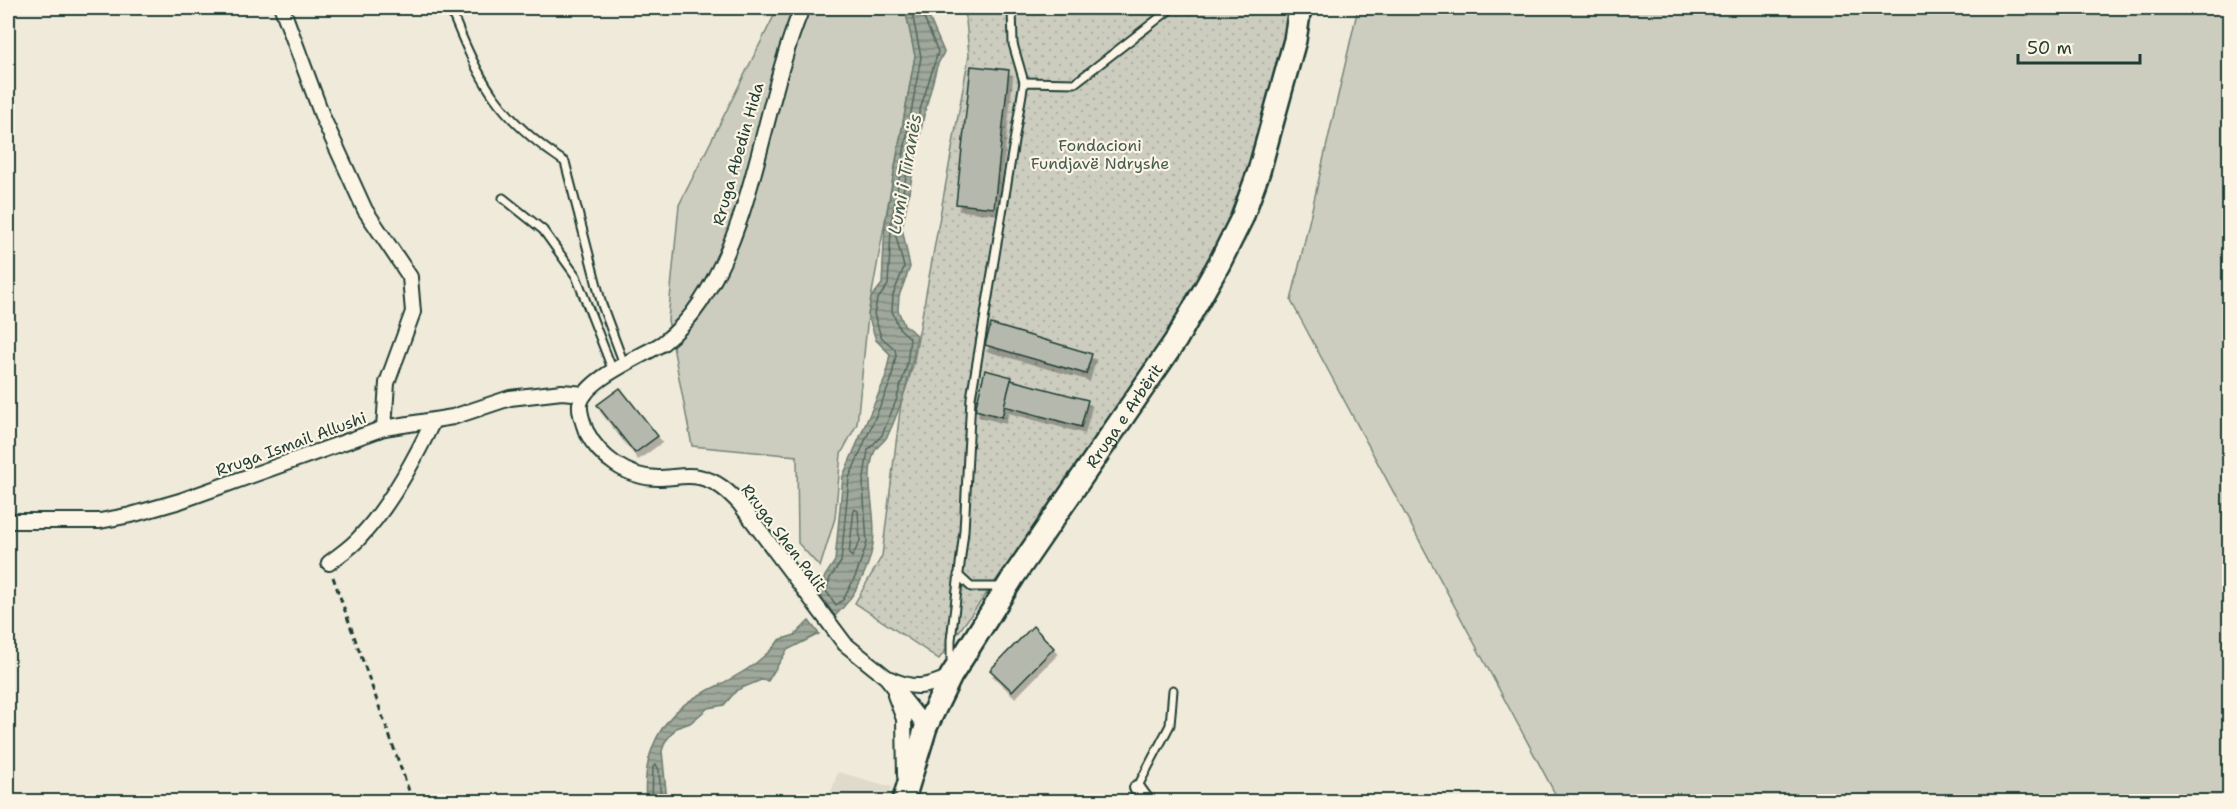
<svg xmlns="http://www.w3.org/2000/svg" width="2237" height="809" viewBox="0 0 2237 809" font-family="'Shantell Sans',sans-serif">
	<style>
		.built { fill: #dedbcc }
		.green { fill: #cccdbf; stroke: #76857a; stroke-width: 1.5 }
		.park { fill: url(#park-dots); stroke: #76857a; stroke-width: 1.5 }
		.water { fill: url(#water-rules); stroke: #6c7d71; stroke-width: 1.5 }
		.lines { fill: none; stroke-linecap: round; stroke-linejoin: round }
		.shore { stroke: #52685d; stroke-width: 1.5 }
		.building { fill: #b5b9ad; stroke: #1f3d34; stroke-width: 1.5; filter: url(#shadow) }
		.service-casing { stroke: #1f3d34; stroke-width: 11 }
		.minor-casing { stroke: #1f3d34; stroke-width: 18 }
		.primary-casing { stroke: #1f3d34; stroke-width: 26 }
		.path { stroke: #1f3d34; stroke-width: 3; stroke-dasharray: 6 4.5; stroke-linecap: butt }
		.service { stroke: #fcf5e5; stroke-width: 7 }
		.minor { stroke: #fcf5e5; stroke-width: 14 }
		.primary { stroke: #fcf5e5; stroke-width: 21 }
		.labels { text-anchor: middle; dominant-baseline: central; stroke-width: 4.5; stroke-linejoin: round; paint-order: stroke }
		.park-label { font-size: 16px; fill: #425a50; stroke: #fcf5e5 }
		.street-label { font-size: 16px; fill: #1f3d34; stroke: #fcf5e5 }
		.water-label { font-size: 18px; font-style: italic; fill: #455d53; stroke: #fcf5e5 }
	</style>
	<defs>
		<pattern id="park-dots" width="8" height="8" patternUnits="userSpaceOnUse" patternTransform="scale(1.5)"><rect width="8" height="8" fill="#cccdbf"/><path d="M2 2h.1M6 6h.1" fill="none" stroke="#afb1a5" stroke-width="1.8" stroke-linecap="round"/></pattern>
		<pattern id="water-rules" width="6" height="5" patternUnits="userSpaceOnUse" patternTransform="scale(1.5)"><rect width="6" height="5" fill="#9fa89a"/><path d="M0 2.5h6" fill="none" stroke="#818a7e"/></pattern>
		<filter id="shadow"><feDropShadow dx="3.5" dy="6" stdDeviation="0" flood-color="#0004"/></filter>
	</defs>
	<rect width="100%" height="100%" fill="#efeada"/>
	<filter id="ink" filterUnits="userSpaceOnUse"><feTurbulence type="fractalNoise" baseFrequency=".0167" numOctaves="2"/><feDisplacementMap in="SourceGraphic" scale="12" xChannelSelector="R" yChannelSelector="G"/><feConvolveMatrix kernelMatrix="1 2 1 2 8 2 1 2 1" color-interpolation-filters="sRGB"/></filter>
	<g filter="url(#ink)">
		<path class="built" d="M838,772l54,15 -6,14h-58z"/>
		<g class="green">
			<path d="M778,8h127l10,48 -47,259 -11,109 -16,30 -6,64 -15,49 -22,-24 -1,-87 -105,-10 -24,-126 11,-115z"/>
			<path d="M1358,8h871v793h-670l-268,-500z"/>
		</g>
		<path class="park" d="M965,8h332l-49,180 -70,132 -68,103 -171,236 -84,-56 27,-47 19,-153 12,-37 56,-311z"/>
		<g class="water">
			<path d="M905,8h20l19,44 -7,14 -13,49 -22,113 8,39 -11,29 -1,14 6,15 13,10c-5,35 -14,68 -29,100 -3,7 -12,11 -14,18 -11,30 4,61 -1,91 -4,26 -19,54 -38,72l-16,-23 6,-17 10,-15 8,-85 42,-97 5,-25 -14,-14 -8,-25 3,-17 11,-14 3,-60 30,-168z"/>
			<path d="M809,621l10,13 -32,16 -19,31 -7,-1 -24,10 -13,15 -16,3 -18,15 -14,5 -11,14 -3,9 5,50h-21c-4,-45 13,-85 55,-107 19,-10 39,-18 56,-32 9,-8 16,-12 22,-22l16,-5z"/>
		</g>
		<g class="lines">
			<g class="shore">
				<path d="M911,8l10,49 -30,167 2,4 3,-2 23,-113 19,-61 -18,-44"/>
				<path d="M894,229l10,38 -11,28 -1,16 7,17 11,10 -3,27 -11,36 -14,34 -14,15 -5,34 4,59 -11,32 -13,25 -7,5 -10,-14 4,-13 11,-16 8,-84 42,-97 5,-26 -1,-6 -14,-12 -7,-23 3,-14 11,-15 3,-54z"/>
				<path d="M854,509l4,2 2,30 -8,16 -3,-3z"/>
				<path d="M652,802l1,-35 3,-3 3,6 2,32"/>
			</g>
		</g>
		<g class="building">
			<path d="M971,66l38,4 -15,138 -38,-4z"/>
			<path d="M991,324l101,30 -6,20 -101,-29z"/>
			<path d="M985,370l27,7 -10,40 -27,-7z"/>
			<path d="M1011,380l77,20 -7,27 -77,-21z"/>
			<path d="M620,388l38,48 -23,17 -38,-48z"/>
			<path d="M1033,626l21,22 -42,43 -22,-21z"/>
		</g>
		<g class="lines">
			<defs>
				<g id="service">
					<path d="M450,8c30,74 47,109 115,154l37,143 22,59"/>
					<path d="M1012,8l1,36 11,38"/>
					<path d="M503,198l40,32 33,46 37,95"/>
					<path d="M958,575l13,12h31"/>
					<path d="M951,665v-25l13,-109 7,-133 53,-316 51,1 97,-75"/>
					<path d="M1137,788l33,-63 3,-35"/>
				</g>
				<g id="minor">
					<path d="M282,8l41,110 42,92 45,67 3,35 -26,71 -3,45"/>
					<path d="M802,8c-39,94 -45,209 -102,295 -10,15 -23,29 -37,40 -20,13 -78,36 -83,61 -1,8 3,19 6,27 14,27 42,47 72,47 14,0 28,-4 41,-1 18,4 29,14 41,27l105,140 41,33 40,50"/>
					<path d="M8,521h92l31,-6 49,-14 204,-73 69,-11 57,-19 52,-6 23,2"/>
					<path d="M329,563c10,-8 23,-16 32,-27 30,-32 53,-75 72,-115"/>
					<path d="M888,678c25,12 39,10 63,-2"/>
					<path d="M895,695l9,24 1,57"/>
					<path d="M1137,788l10,14"/>
				</g>
				<g id="primary">
					<path id="s1" d="M903,802l23,-75 25,-51 63,-100 162,-236 43,-76 23,-46 17,-47 36,-131 5,-32"/>
				</g>
			</defs>
			<use href="#service" class="service-casing"/>
			<use href="#minor" class="minor-casing"/>
			<use href="#primary" class="primary-casing"/>
			<path class="path" d="M333,577l80,225"/>
			<use href="#service" class="service"/>
			<use href="#minor" class="minor"/>
			<use href="#primary" class="primary"/>
		</g>
	</g>
	<g class="labels">
		<g class="park-label">
			<text x="1100" y="145">Fondacioni<tspan x="1100" dy="18">Fundjavë Ndryshe</tspan></text>
		</g>
		<g class="street-label">
			<text transform="translate(738 154) rotate(-74)">Rruga Abedin Hida</text>
			<text stroke="none"><textPath href="#s1" startOffset="448">Rruga e Arbërit</textPath></text>
			<text transform="translate(291 444) rotate(-20)">Rruga Ismail Allushi</text>
			<text transform="translate(784 538) rotate(53)">Rruga Shen Palit</text>
		</g>
		<g class="water-label">
			<text transform="translate(905 174) rotate(-80)">Lumi i Tiranës</text>
		</g>
	</g>
	<rect width="2237" height="809" fill="none" stroke="#fcf5e5" stroke-width="30"/>
	<rect x="15" y="15" width="2207" height="779" fill="none" stroke="#1f3d34" stroke-width="2" filter="url(#ink)"/>
	<path d="M2018 54v9h122v-9" fill="none" stroke="#1f3d34" stroke-width="3"/>
	<text x="2027" y="54" font-size="18" fill="#1f3d34" stroke="#fcf5e5" stroke-width="4.5" paint-order="stroke">50 m</text>
</svg>
